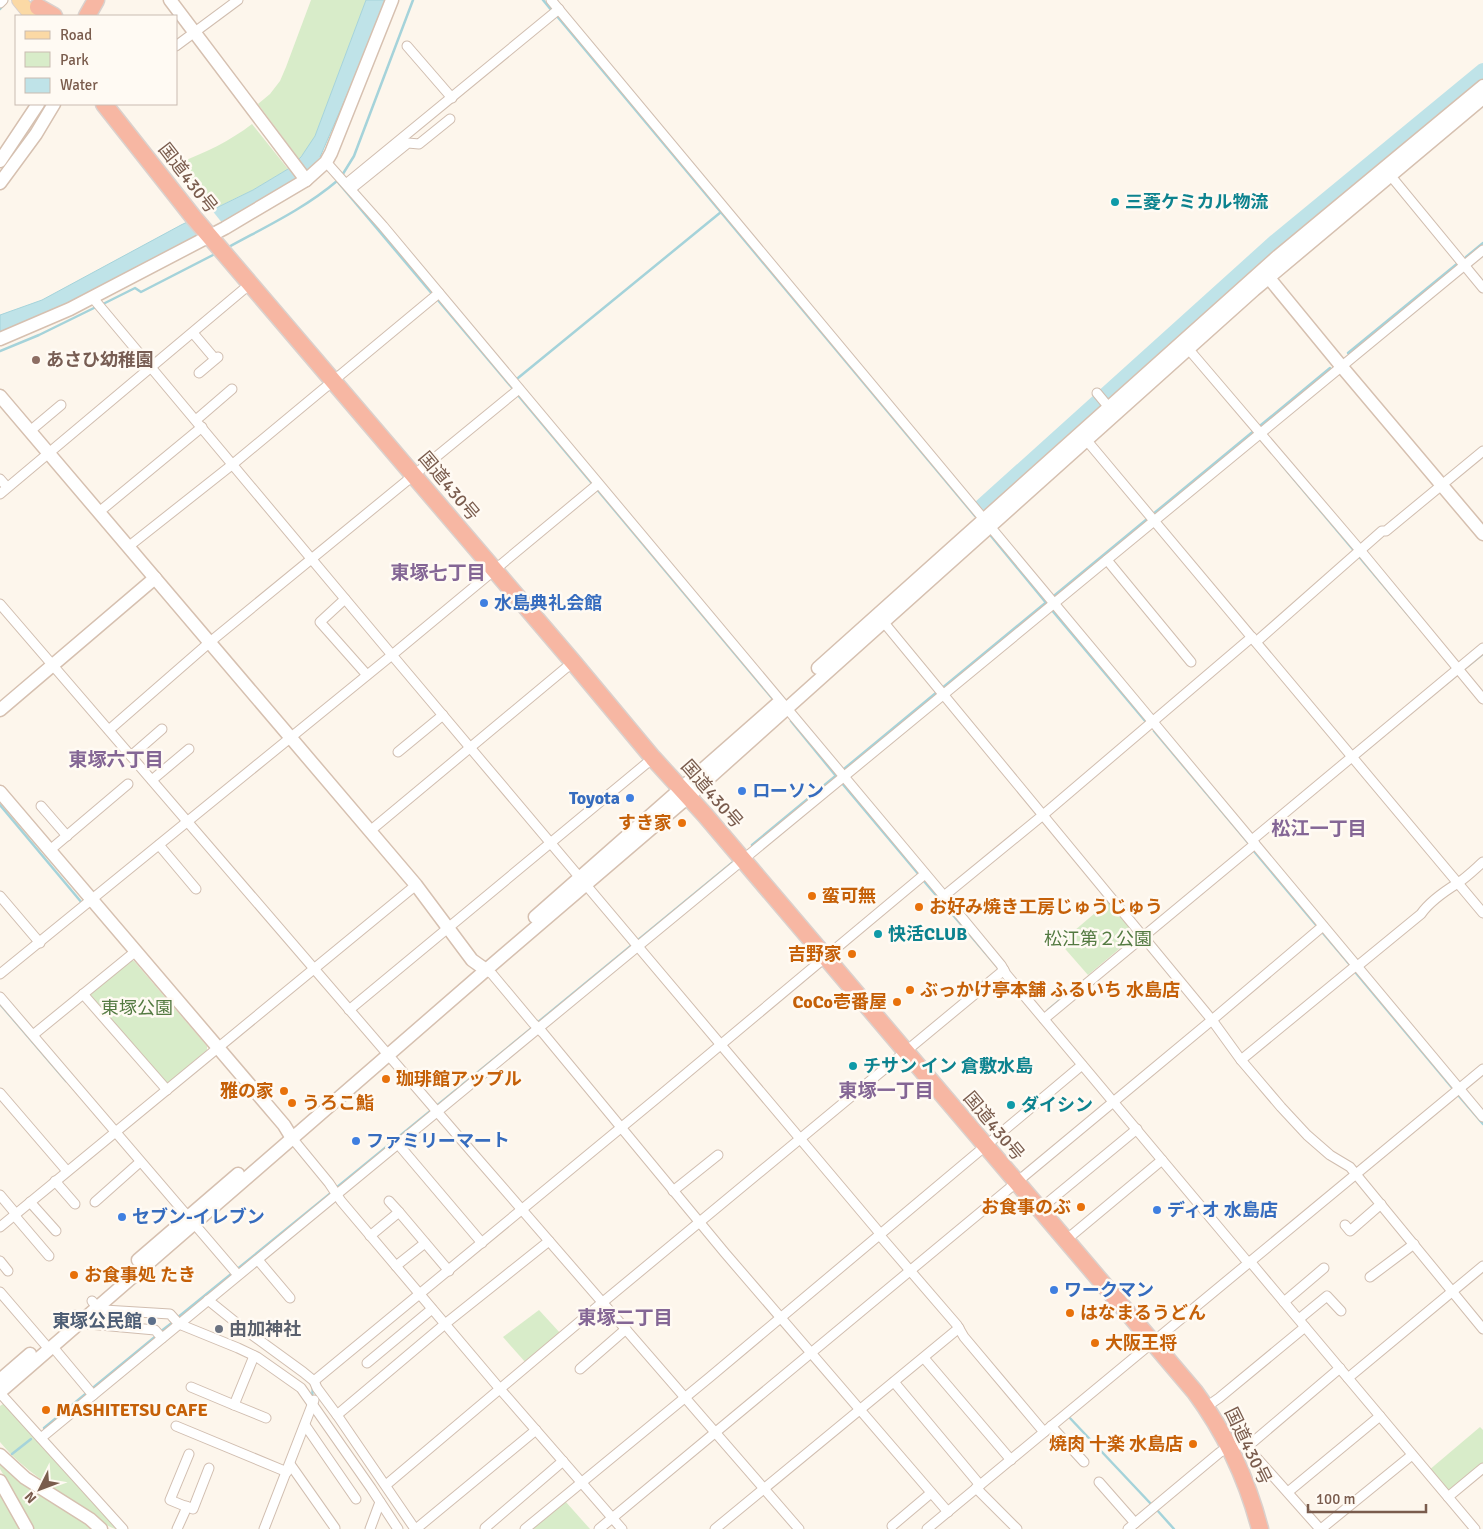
<svg xmlns="http://www.w3.org/2000/svg" width="1483" height="1529" viewBox="0 0 1483 1529" font-family="Signika,'Noto Sans JP',sans-serif">
	<style>
		.green { fill: #d8ecc9 }
		.water { fill: #bfe3e8; stroke: #a5d3da }
		.pier { fill: #fdf6ec }
		.lines { fill: none; stroke-linecap: round; stroke-linejoin: round }
		.stream { stroke: #a5d3da; stroke-width: 2.5 }
		.river { stroke: #bfe3e8; stroke-width: 14 }
		.street-casing { stroke: #d1beb0; stroke-width: 11 }
		.secondary-casing { stroke: #d6c0b0; stroke-width: 15 }
		.primary-casing { stroke: #dad1cd; stroke-width: 16 }
		.highway-casing { stroke: #dad1cd; stroke-width: 19 }
		.street { stroke: #fff; stroke-width: 9 }
		.secondary { stroke: #fff; stroke-width: 12 }
		.primary { stroke: #fbd9a5; stroke-width: 14 }
		.highway { stroke: #f7b7a3; stroke-width: 16 }
		.culture-dot { fill: #0f9aa8; stroke: #fffaf3; stroke-width: 2 }
		.education-dot { fill: #8d6e63; stroke: #fffaf3; stroke-width: 2 }
		.shop-dot { fill: #3f7fe0; stroke: #fffaf3; stroke-width: 2 }
		.food-dot { fill: #e8710a; stroke: #fffaf3; stroke-width: 2 }
		.service-dot { fill: #5c6f8a; stroke: #fffaf3; stroke-width: 2 }
		.worship-dot { fill: #6b7280; stroke: #fffaf3; stroke-width: 2 }
		.labels { text-anchor: middle; dominant-baseline: central; stroke-width: 5; stroke-linejoin: round; paint-order: stroke }
		.street-label { font-size: 18px; fill: #7a5c4d; stroke: #fffaf3 }
		.culture-label { font-size: 18px; font-weight: bold; fill: #0d838f; stroke: #fffaf3; text-anchor: start }
		.education-label { font-size: 18px; font-weight: bold; fill: #785e54; stroke: #fffaf3; text-anchor: start }
		.shop-label { font-size: 18px; font-weight: bold; fill: #366cbe; stroke: #fffaf3; text-anchor: start }
		.food-label { font-size: 18px; font-weight: bold; fill: #c56008; stroke: #fffaf3; text-anchor: start }
		.park-label { font-size: 18px; fill: #537a41; stroke: #fffaf3 }
		.service-label { font-size: 18px; font-weight: bold; fill: #4e5e75; stroke: #fffaf3; text-anchor: end }
		.worship-label { font-size: 18px; font-weight: bold; fill: #5b616d; stroke: #fffaf3; text-anchor: start }
		.neighbourhood-label { font-size: 19px; font-weight: bold; fill: #846695; stroke: #fffaf3 }
	</style>
	<rect width="100%" height="100%" fill="#fdf6ec"/>
	<g class="green">
		<path d="M311,0h55l-51,136 -6,10 -10,13 -41,-55 12,-10 10,-13 6,-14z"/>
		<path d="M252,124l36,45 -35,21 -40,19 -35,-46c27,-10 52,-22 74,-39z"/>
		<path d="M1109,901l28,33 -49,41 -28,-32z"/>
		<path d="M130,960l4,1 73,85v4l-39,33h-4l-74,-86v-5z"/>
		<path d="M539,1310l22,24 -35,29 -23,-26z"/>
		<path d="M3,1404l3,1 112,124c-11,0 -22,-14 -32,-20 -31,-20 -62,-38 -86,-67v-36z"/>
		<path d="M1480,1427l3,3v35l-36,27 -19,-21z"/>
		<path d="M0,1461l94,68h-61l-18,-35 -15,-25z"/>
		<path d="M0,1492l21,37h-21z"/>
		<path d="M565,1501l25,28h-59z"/>
	</g>
	<path class="water" d="M366,0h19l-32,81 -33,76 2,2 -9,10 -72,45 -171,90 -70,30v-19l42,-15 139,-75 72,-35 35,-21 13,-12 14,-21z"/>
	<path class="pier" d="M211,209l12,15 -25,12 -12,-15z"/>
	<g class="lines">
		<g class="stream">
			<path d="M543,0l9,11"/>
			<path d="M0,9l7,-8"/>
			<path d="M556,15l419,501"/>
			<path d="M341,177l13,-21 59,-156"/>
			<path d="M337,181l96,114"/>
			<path d="M227,248c38,-21 77,-39 110,-67"/>
			<path d="M1466,257l17,-14"/>
			<path d="M437,299l77,91"/>
			<path d="M103,304l32,-16 6,4 76,-39"/>
			<path d="M1172,334l3,3"/>
			<path d="M0,351l39,-16 57,-28"/>
			<path d="M1348,353l110,-90"/>
			<path d="M518,378l203,-166"/>
			<path d="M517,394l255,304"/>
			<path d="M1281,464l134,159"/>
			<path d="M991,536l56,68"/>
			<path d="M1050,608l96,114"/>
			<path d="M1463,670l20,-16"/>
			<path d="M941,689l389,-321"/>
			<path d="M1426,700l31,-25"/>
			<path d="M791,721l45,55"/>
			<path d="M1154,731l96,114"/>
			<path d="M1358,757l54,-46"/>
			<path d="M841,782l79,94"/>
			<path d="M0,805l82,98"/>
			<path d="M752,845l185,-153"/>
			<path d="M1253,850l63,75"/>
			<path d="M923,880l76,89"/>
			<path d="M1322,932l28,33"/>
			<path d="M1356,973l98,117"/>
			<path d="M0,1004l66,77"/>
			<path d="M1048,1010l18,-15"/>
			<path d="M537,1023l196,-161"/>
			<path d="M1458,1095l25,29"/>
			<path d="M336,1188l197,-161"/>
			<path d="M177,1318l155,-126"/>
			<path d="M160,1332l13,-10"/>
			<path d="M312,1397l1,-10"/>
			<path d="M1068,1416l83,88"/>
			<path d="M44,1428l112,-92"/>
			<path d="M12,1454l19,-15"/>
			<path d="M1157,1510l17,19"/>
		</g>
		<path class="river" d="M980,507l294,-265 209,-172"/>
		<defs>
			<g id="street">
				<path d="M551,0l602,722 330,395"/>
				<path d="M0,3l3,-3"/>
				<path d="M176,46l62,-46"/>
				<path d="M407,46l45,52"/>
				<path d="M326,162l57,64 561,670 57,69 5,9 239,285 8,6 31,37 191,227"/>
				<path d="M1390,175l93,113"/>
				<path d="M346,184l213,-175"/>
				<path d="M351,189l57,-46 11,1 31,-25"/>
				<path d="M92,297l300,358 486,576 4,7 75,87 7,12 80,95"/>
				<path d="M193,333l22,26"/>
				<path d="M1185,345l175,205 123,149"/>
				<path d="M199,373l19,-16"/>
				<path d="M1097,393l14,17"/>
				<path d="M196,420l36,-31"/>
				<path d="M30,431l31,-26"/>
				<path d="M1083,436l400,477"/>
				<path d="M0,479l7,8"/>
				<path d="M0,494l250,-210"/>
				<path d="M99,512l103,-85"/>
				<path d="M128,547l105,-83 206,-171"/>
				<path d="M1107,560l84,102"/>
				<path d="M345,599l-25,23 47,53"/>
				<path d="M0,604c266,309 531,618 799,925"/>
				<path d="M881,619l331,401 29,40 40,47 26,28 23,20 20,12 133,162"/>
				<path d="M1256,642l126,-111h4l97,-80"/>
				<path d="M109,730l101,-88 309,-253"/>
				<path d="M398,752l45,-37"/>
				<path d="M131,756l31,-27"/>
				<path d="M152,780l37,-31"/>
				<path d="M41,806l26,30"/>
				<path d="M370,831l203,-169"/>
				<path d="M1252,840l231,-192"/>
				<path d="M159,845l37,44"/>
				<path d="M50,850l78,-66"/>
				<path d="M0,896l40,47"/>
				<path d="M944,896l99,-81 209,-178"/>
				<path d="M486,970l6,4 41,49 10,10 182,220 223,259"/>
				<path d="M0,974l392,-319 206,-171"/>
				<path d="M83,994l84,96"/>
				<path d="M0,997l238,278"/>
				<path d="M349,1010l304,-252"/>
				<path d="M1044,1019l211,-175"/>
				<path d="M33,1035l103,-84"/>
				<path d="M1241,1060l112,-92 7,-4 61,-50c9,-13 24,-23 37,-31 9,-6 17,-14 25,-21"/>
				<path d="M0,1093l67,78"/>
				<path d="M292,1138l37,45 12,18 159,188 122,140"/>
				<path d="M398,1144l84,99"/>
				<path d="M55,1181l20,23"/>
				<path d="M673,1191l45,-36"/>
				<path d="M0,1195l16,19"/>
				<path d="M389,1201l10,11"/>
				<path d="M30,1202l26,29"/>
				<path d="M95,1202l45,-40"/>
				<path d="M1040,1209l97,-80"/>
				<path d="M14,1215l35,41"/>
				<path d="M1345,1225l5,6 31,-27"/>
				<path d="M0,1227l416,-342"/>
				<path d="M370,1236l29,-24 50,59"/>
				<path d="M1066,1240l96,-80"/>
				<path d="M258,1260l32,38"/>
				<path d="M0,1261l8,10"/>
				<path d="M396,1266l29,-23"/>
				<path d="M1370,1277l44,-33"/>
				<path d="M0,1292l49,57"/>
				<path d="M208,1300l36,29 59,43 11,9 3,7 20,27 78,114"/>
				<path d="M92,1301l5,6 7,3 66,4 9,10 59,24 19,9 44,31 70,100 27,41"/>
				<path d="M1284,1302l40,-34"/>
				<path d="M75,1315l6,6 8,3 66,6 7,8"/>
				<path d="M1299,1319l28,-23 14,15"/>
				<path d="M52,1346l41,49"/>
				<path d="M254,1356l-20,49 32,13"/>
				<path d="M924,1358l87,102"/>
				<path d="M367,1363l65,-54"/>
				<path d="M580,1369l46,-40"/>
				<path d="M1348,1378l135,-112"/>
				<path d="M314,1381l343,-283 268,-224"/>
				<path d="M894,1382l86,103"/>
				<path d="M191,1387l43,18"/>
				<path d="M0,1393l123,136"/>
				<path d="M1206,1407l13,-9 86,-71"/>
				<path d="M337,1415l108,-91 104,-83"/>
				<path d="M305,1425l51,74"/>
				<path d="M176,1426l111,46"/>
				<path d="M1051,1426l33,36"/>
				<path d="M41,1438l1442,-1188"/>
				<path d="M1247,1447l93,-79"/>
				<path d="M290,1464l45,64"/>
				<path d="M1099,1482l36,41"/>
				<path d="M386,1485l217,-183 401,-332"/>
				<path d="M976,1488l41,41"/>
				<path d="M1288,1492l92,-76"/>
				<path d="M1448,1497l35,-29"/>
				<path d="M186,1506l7,3 16,-41"/>
				<path d="M892,1526l39,-33"/>
				<path d="M485,1528l78,-67"/>
				<path d="M177,1529l10,-22 -17,-7 19,-46"/>
				<path d="M264,1529l50,-129"/>
				<path d="M370,1529l10,-27"/>
				<path d="M416,1529l120,-99"/>
				<path d="M525,1529l185,-152 372,-312"/>
				<path d="M599,1529l613,-509 111,-94"/>
				<path d="M715,1529l244,-201"/>
				<path d="M927,1529l556,-460"/>
				<path d="M1128,1529l91,-76c11,-7 15,-11 28,-6l73,82"/>
				<path d="M1321,1529l91,-74"/>
			</g>
			<g id="secondary">
				<path d="M170,0l136,180"/>
				<path d="M0,161l38,-57"/>
				<path d="M0,183l36,-49 18,-30"/>
				<path d="M1264,272l78,95 141,167"/>
				<path d="M0,339l70,-30 155,-81 81,-48 20,-18 5,-9 61,-153"/>
				<path d="M0,396l416,489 56,75 14,10"/>
				<path d="M818,668l460,-412 205,-170"/>
				<path d="M0,710l155,-132"/>
				<path d="M0,792l284,333 8,13"/>
				<path d="M535,917l242,-213"/>
				<path d="M138,1260l100,-86"/>
				<path d="M0,1380l30,-26"/>
				<path d="M0,1392l486,-422 202,-173 566,-507 229,-192"/>
				<path d="M0,1455l25,23 65,41 11,10"/>
				<path d="M0,1481l27,48"/>
			</g>
			<path id="primary" d="M19,0l13,16"/>
			<g id="highway">
				<path d="M38,7l16,9"/>
				<path d="M87,16l9,-16"/>
				<path d="M104,104l90,114 379,444 80,96 52,57 490,577c31,42 52,87 65,137"/>
			</g>
		</defs>
		<use href="#street" class="street-casing"/>
		<use href="#secondary" class="secondary-casing"/>
		<use href="#primary" class="primary-casing"/>
		<use href="#highway" class="highway-casing"/>
		<use href="#street" class="street"/>
		<use href="#secondary" class="secondary"/>
		<use href="#primary" class="primary"/>
		<use href="#highway" class="highway"/>
	</g>
	<g class="culture-dot">
		<circle cx="1115" cy="202" r="5"/>
		<circle cx="878" cy="934" r="5"/>
		<circle cx="853" cy="1066" r="5"/>
		<circle cx="1011" cy="1105" r="5"/>
	</g>
	<circle class="education-dot" cx="36" cy="360" r="5"/>
	<g class="shop-dot">
		<circle cx="484" cy="603" r="5"/>
		<circle cx="742" cy="791" r="5"/>
		<circle cx="630" cy="798" r="5"/>
		<circle cx="356" cy="1141" r="5"/>
		<circle cx="1157" cy="1210" r="5"/>
		<circle cx="122" cy="1217" r="5"/>
		<circle cx="1054" cy="1290" r="5"/>
	</g>
	<g class="food-dot">
		<circle cx="682" cy="823" r="5"/>
		<circle cx="812" cy="896" r="5"/>
		<circle cx="919" cy="907" r="5"/>
		<circle cx="852" cy="954" r="5"/>
		<circle cx="910" cy="990" r="5"/>
		<circle cx="897" cy="1002" r="5"/>
		<circle cx="386" cy="1079" r="5"/>
		<circle cx="284" cy="1091" r="5"/>
		<circle cx="292" cy="1103" r="5"/>
		<circle cx="1081" cy="1207" r="5"/>
		<circle cx="74" cy="1275" r="5"/>
		<circle cx="1070" cy="1313" r="5"/>
		<circle cx="1095" cy="1343" r="5"/>
		<circle cx="46" cy="1410" r="5"/>
		<circle cx="1193" cy="1444" r="5"/>
	</g>
	<circle class="service-dot" cx="152" cy="1321" r="5"/>
	<circle class="worship-dot" cx="219" cy="1329" r="5"/>
	<g class="labels">
		<g class="street-label">
			<text transform="translate(188 178) rotate(52)">国道430号</text>
			<text transform="translate(449 486) rotate(50)">国道430号</text>
			<text transform="translate(712 794) rotate(49)">国道430号</text>
			<text transform="translate(994 1126) rotate(50)">国道430号</text>
			<text transform="translate(1248 1446) rotate(64)">国道430号</text>
		</g>
		<g class="culture-label">
			<text x="1125" y="202">三菱ケミカル物流</text>
			<text x="888" y="934">快活CLUB</text>
			<text x="863" y="1066">チサン イン 倉敷水島</text>
			<text x="1021" y="1105">ダイシン</text>
		</g>
		<g class="education-label">
			<text x="46" y="360">あさひ幼稚園</text>
		</g>
		<g class="shop-label">
			<text x="494" y="603">水島典礼会館</text>
			<text x="752" y="791">ローソン</text>
			<text x="620" y="798" text-anchor="end">Toyota</text>
			<text x="366" y="1141">ファミリーマート</text>
			<text x="1167" y="1210">ディオ 水島店</text>
			<text x="132" y="1217">セブン-イレブン</text>
			<text x="1064" y="1290">ワークマン</text>
		</g>
		<g class="food-label">
			<text x="672" y="823" text-anchor="end">すき家</text>
			<text x="822" y="896">蛮可無</text>
			<text x="929" y="907">お好み焼き工房じゅうじゅう</text>
			<text x="842" y="954" text-anchor="end">吉野家</text>
			<text x="920" y="990">ぶっかけ亭本舗 ふるいち 水島店</text>
			<text x="887" y="1002" text-anchor="end">CoCo壱番屋</text>
			<text x="396" y="1079">珈琲館アップル</text>
			<text x="274" y="1091" text-anchor="end">雅の家</text>
			<text x="302" y="1103">うろこ鮨</text>
			<text x="1071" y="1207" text-anchor="end">お食事のぶ</text>
			<text x="84" y="1275">お食事処 たき</text>
			<text x="1080" y="1313">はなまるうどん</text>
			<text x="1105" y="1343">大阪王将</text>
			<text x="56" y="1410">MASHITETSU CAFE</text>
			<text x="1183" y="1444" text-anchor="end">焼肉 十楽 水島店</text>
		</g>
		<g class="park-label">
			<text x="1098" y="939">松江第２公園</text>
			<text x="137" y="1008">東塚公園</text>
		</g>
		<g class="service-label">
			<text x="142" y="1321">東塚公民館</text>
		</g>
		<g class="worship-label">
			<text x="229" y="1329">由加神社</text>
		</g>
		<g class="neighbourhood-label">
			<text x="438" y="573">東塚七丁目</text>
			<text x="116" y="760">東塚六丁目</text>
			<text x="1319" y="829">松江一丁目</text>
			<text x="886" y="1091">東塚一丁目</text>
			<text x="625" y="1318">東塚二丁目</text>
		</g>
	</g>
	<rect x="15" y="15" width="162" height="90" fill="#fffaf3" stroke="#cabbb1"/>
	<rect x="25" y="31" width="25" height="8" fill="#fbd9a5" stroke="#cabbb1"/>
	<text x="60" y="40" font-size="15" fill="#7a5c4d">Road</text>
	<rect x="25" y="52" width="25" height="15" fill="#d8ecc9" stroke="#cabbb1"/>
	<text x="60" y="65" font-size="15" fill="#7a5c4d">Park</text>
	<rect x="25" y="78" width="25" height="15" fill="#bfe3e8" stroke="#cabbb1"/>
	<text x="60" y="90" font-size="15" fill="#7a5c4d">Water</text>
	<g transform="translate(40 1489) rotate(228)" stroke="#fffaf3" stroke-width="4" paint-order="stroke">
	<path d="M0-4L9 19L0 12L-9 19Z" fill="#7a5c4d"/>
	<text y="-8" font-size="14" font-weight="bold" text-anchor="middle" fill="#7a5c4d">N</text>
	</g>
	<path d="M1308 1504v8h118v-8" fill="none" stroke="#7a5c4d" stroke-width="2.5"/>
	<text x="1316" y="1504" font-size="15" fill="#7a5c4d" stroke="#fffaf3" stroke-width="4" paint-order="stroke">100 m</text>
</svg>
